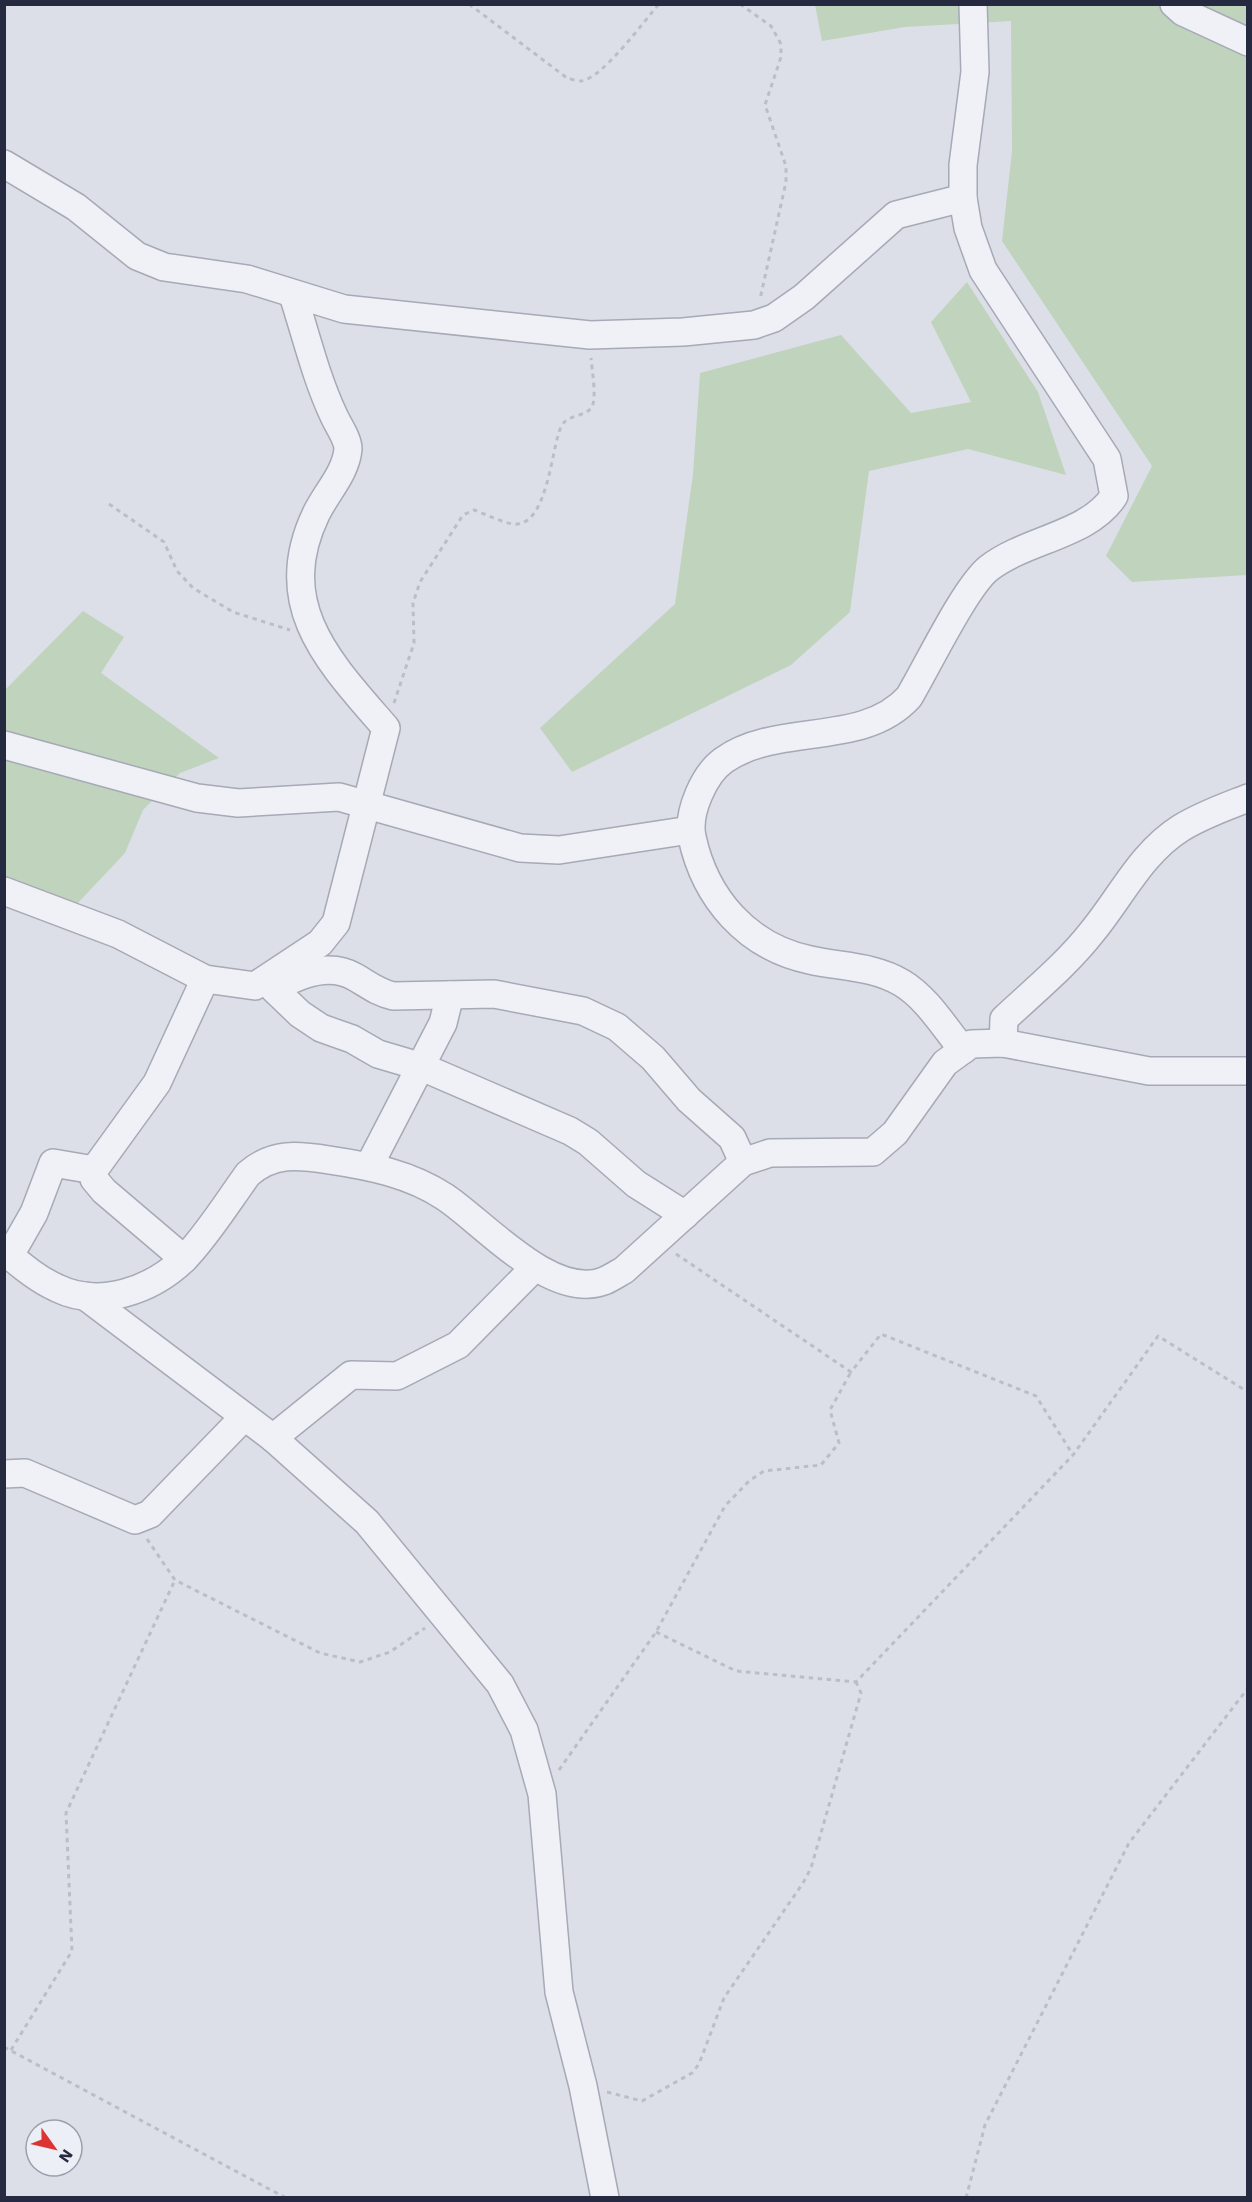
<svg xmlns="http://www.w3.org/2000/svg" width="1252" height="2202" viewBox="0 0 1252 2202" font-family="'Work Sans',sans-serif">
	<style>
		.green { fill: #bfd3bd }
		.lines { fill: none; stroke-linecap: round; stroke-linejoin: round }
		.minor-casing { stroke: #a6a9b6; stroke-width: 30 }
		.path { stroke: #bbbdc7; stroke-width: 3; stroke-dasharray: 4.5 4.5; stroke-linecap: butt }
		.minor { stroke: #f0f1f6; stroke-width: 27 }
	</style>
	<rect width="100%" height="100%" fill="#dddfe8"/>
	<g class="green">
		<path d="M815,5h432v570l-115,7 -26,-26 46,-90 -150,-225 10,-90 -1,-130 -106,6 -83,14z"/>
		<path d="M967,282l71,110 28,83 -98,-26 -99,22 -19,141 -59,53 -219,107 -32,-44 135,-124 18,-130 7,-101 141,-38 70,78 60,-11 -40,-80z"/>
		<path d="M83,611l41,26 -23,36 118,85 -39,15 -37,37 -18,43 -51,54 -69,-28 -1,-188z"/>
	</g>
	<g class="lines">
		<defs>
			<g id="minor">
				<path d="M1174,4l9,8 65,30"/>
				<path d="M4,164l72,43 61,49 27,11 83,12 97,30 246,26 93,-3 71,-7 20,-7 30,-21 92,-82 67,-17"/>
				<path d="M4,745l193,53 41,5 101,-6 181,51 39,2 131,-20"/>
				<path d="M4,891l114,43 87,45 50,7 65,-43 16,-20 50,-195c-56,-65 -114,-122 -70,-214 10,-21 30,-41 32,-65 0,-10 -10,-24 -14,-33 -18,-38 -28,-81 -41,-121"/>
				<path d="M279,986c23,-13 52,-23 76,-9 14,8 22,15 38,19l101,-2 89,17 34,16 36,31 36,42 43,38 11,24"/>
				<path d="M274,989l26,25 21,14 31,11 26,15 44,13 148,64 18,11 48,42 49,31"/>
				<path d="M1003,1043l1,-24c30,-28 63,-55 88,-87 29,-35 49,-79 89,-104 21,-13 44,-21 67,-30"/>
				<path d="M963,1050c-19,-23 -36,-52 -61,-67 -28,-17 -61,-16 -92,-23 -63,-13 -105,-62 -118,-123 -5,-24 12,-63 32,-77 54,-38 139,-12 185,-63 18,-30 56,-110 80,-129 38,-29 100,-33 125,-72l-7,-37 -124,-189 -15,-42 -5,-30v-33l12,-93 -2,-68"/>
				<path d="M369,1166l74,-143 7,-28"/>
				<path d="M4,1251c17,14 33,28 53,37 43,21 95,2 127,-29 22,-22 45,-59 64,-85 25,-22 50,-19 81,-14 41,6 81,14 116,37 39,26 107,104 159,84 7,-3 13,-7 20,-11l119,-108 27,-9 103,-1 22,-19 50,-70 26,-19 32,-1 146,28h99"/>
				<path d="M10,1255l24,-42 19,-50 41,7"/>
				<path d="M184,1259l-80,-68 -10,-12v-9l63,-87 48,-104"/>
				<path d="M85,1296l188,142 94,84 133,162 24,46 18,64 17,198 24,94 22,112"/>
				<path d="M273,1438l78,-63 46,1 61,-31 77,-78"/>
				<path d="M4,1474l21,-1 110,47 15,-6 94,-97"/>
			</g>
		</defs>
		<use href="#minor" class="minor-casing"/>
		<g class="path">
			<path d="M469,4l98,74c4,1 10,3 14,3 21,-2 63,-60 78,-77"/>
			<path d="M740,4l31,22 10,18v13l-16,48 21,61v16l-26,117"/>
			<path d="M109,504l55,38 13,29 16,17 40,24 57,18"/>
			<path d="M394,703l20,-60 -1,-40 7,-21 43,-67 11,-5c12,4 26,12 39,14 35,4 38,-76 48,-97 6,-14 28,-9 32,-23 3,-13 -1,-33 -2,-46"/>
			<path d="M676,1254l175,118 30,-38 155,62 37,59"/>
			<path d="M147,1539l28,41 145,73 40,9 30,-10 35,-24"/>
			<path d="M656,1632l80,39 120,11 217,-227 85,-119 90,56"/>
			<path d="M559,1770l97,-138 69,-126 24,-25 15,-10 57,-6 18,-22 -9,-33 21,-38"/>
			<path d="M4,2047l282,151"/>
			<path d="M11,2050l61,-99 -6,-138 109,-233"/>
			<path d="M607,2092l35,9 50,-28 7,-9 25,-66 79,-115 8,-15 50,-175 -5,-11"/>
			<path d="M966,2198l19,-73 144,-282 119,-155"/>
		</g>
		<use href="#minor" class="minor"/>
	</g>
	<rect width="1252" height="2202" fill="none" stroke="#252a40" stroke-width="12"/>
	<g transform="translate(54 2148) rotate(124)"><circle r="28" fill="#eceff6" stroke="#9ca0ad" stroke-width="1.5"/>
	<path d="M0-4.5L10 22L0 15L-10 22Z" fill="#dc3433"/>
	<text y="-9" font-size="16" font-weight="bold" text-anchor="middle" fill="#252a40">N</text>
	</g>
</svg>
